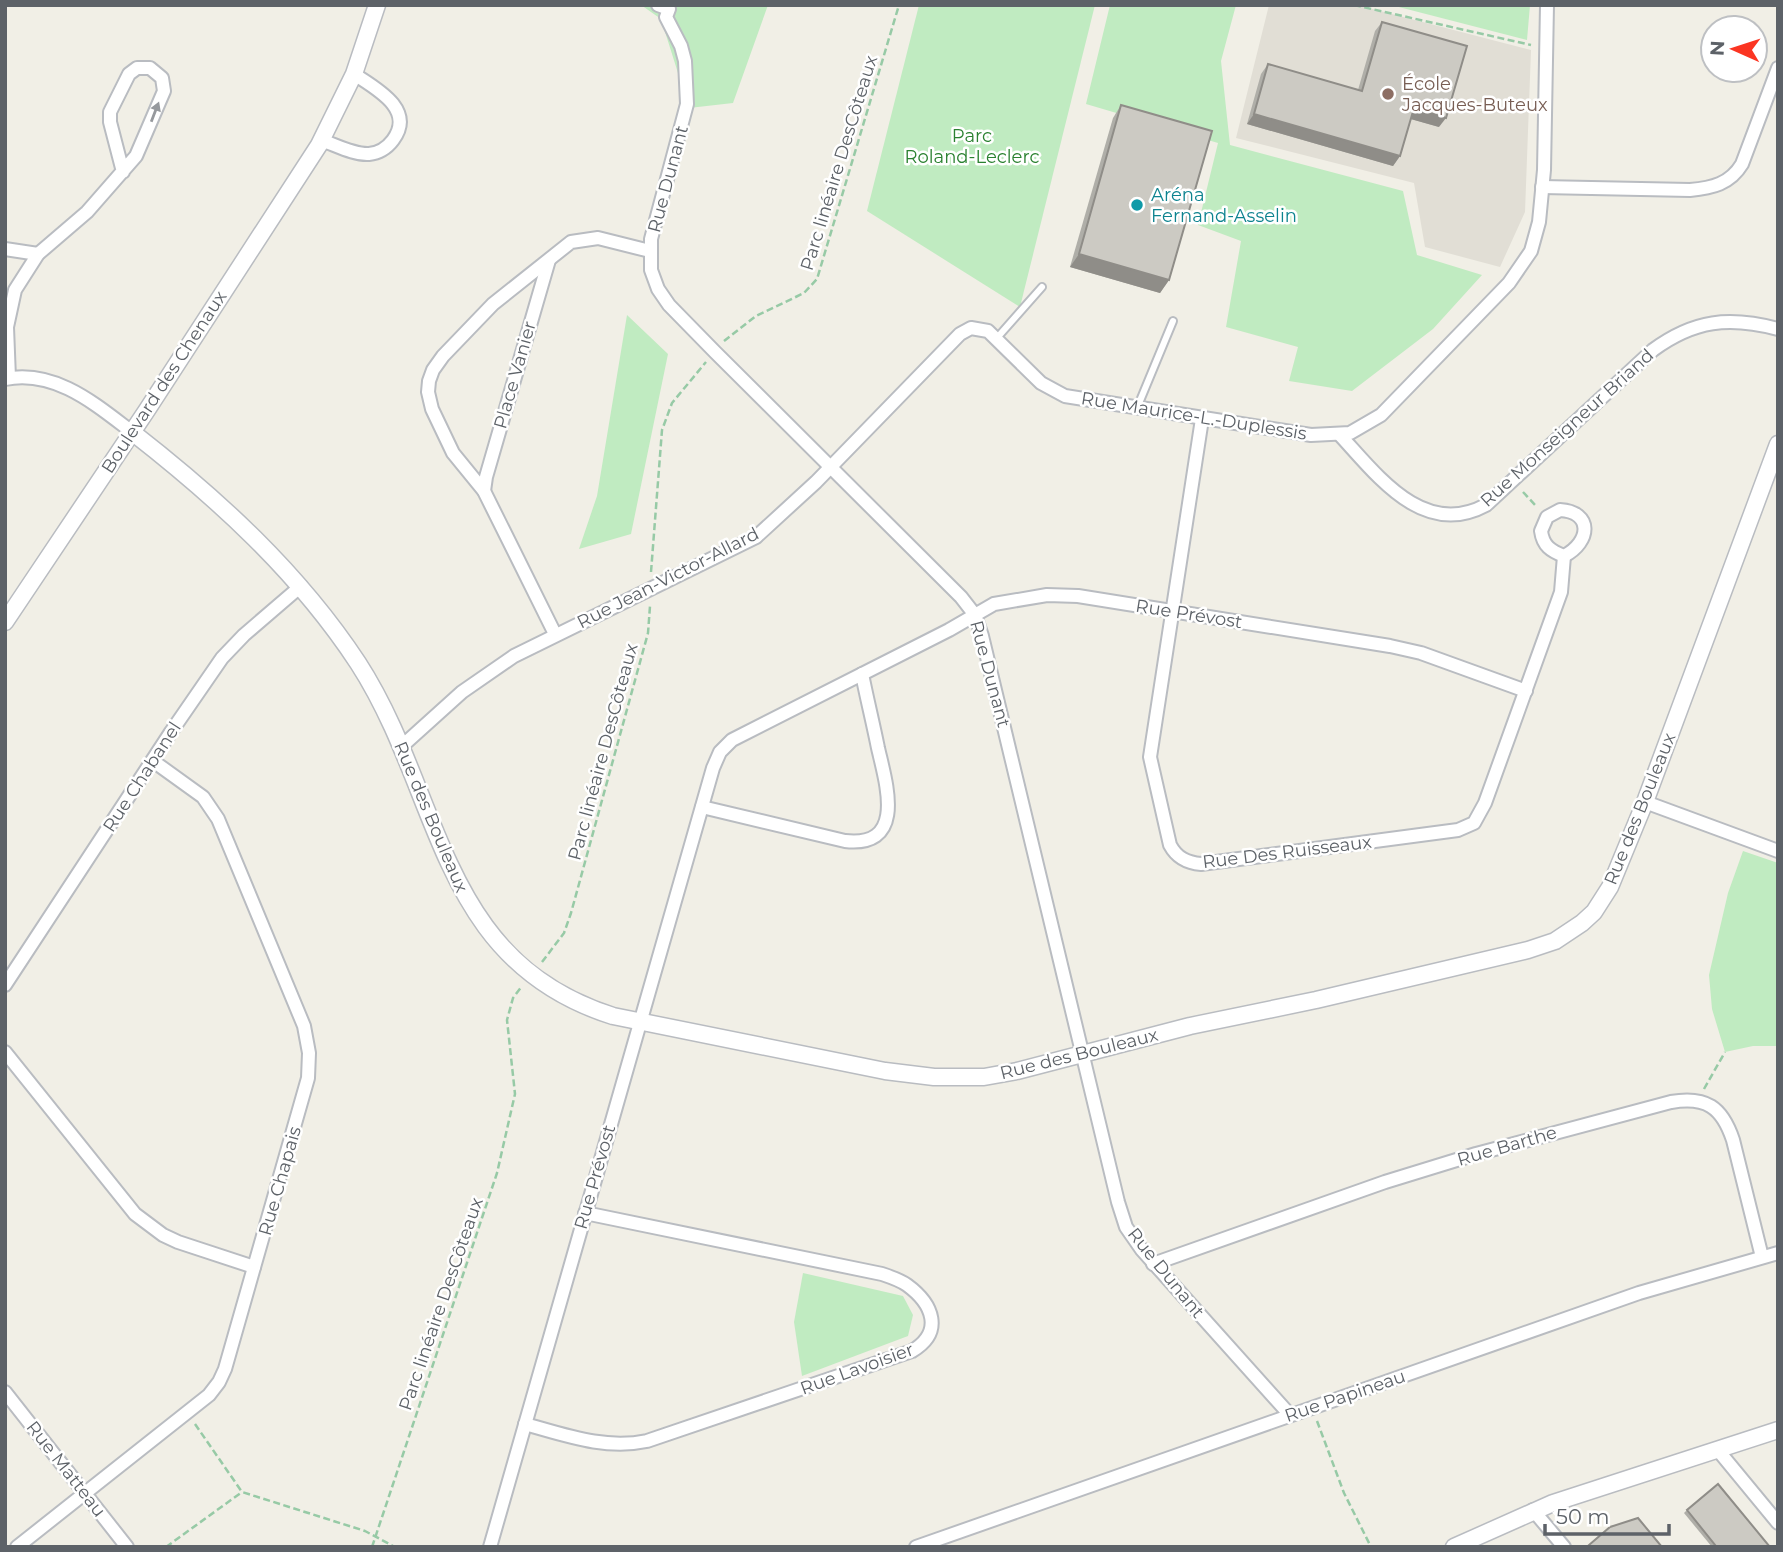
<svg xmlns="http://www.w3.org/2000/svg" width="1783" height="1552" viewBox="0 0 1783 1552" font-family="Montserrat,sans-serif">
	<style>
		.education { fill: #e1ded5 }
		.green { fill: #c0ebc1 }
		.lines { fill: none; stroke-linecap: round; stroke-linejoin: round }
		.service-casing { stroke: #b9bcc1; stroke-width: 10 }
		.minor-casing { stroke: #b9bcc1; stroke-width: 16 }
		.tertiary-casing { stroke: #b9bcc1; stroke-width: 19 }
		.path { stroke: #97caa6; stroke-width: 2.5; stroke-dasharray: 7 3.5; stroke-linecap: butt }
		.service { stroke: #fff; stroke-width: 6 }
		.minor { stroke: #fff; stroke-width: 12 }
		.tertiary { stroke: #fff; stroke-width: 16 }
		.wall { fill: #afaea8 }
		.shaded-wall { fill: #8f8d88 }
		.building { fill: #cccac3; stroke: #8f8d88; stroke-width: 2 }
		.oneway { fill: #96999d }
		.education-dot { fill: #8d6e63; stroke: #fff; stroke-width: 2.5 }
		.culture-dot { fill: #0f9aa8; stroke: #fff; stroke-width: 2.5 }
		.labels { text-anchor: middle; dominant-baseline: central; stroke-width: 5; stroke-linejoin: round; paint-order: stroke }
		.education-label { font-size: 18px; fill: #785e54; stroke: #fff; text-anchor: start }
		.park-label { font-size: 18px; fill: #2a8130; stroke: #fff }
		.street-label { font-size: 18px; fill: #5d6268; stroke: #fff }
		.culture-label { font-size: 18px; fill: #0d838f; stroke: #fff; text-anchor: start }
	</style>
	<rect width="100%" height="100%" fill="#f1efe6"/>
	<path class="education" d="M1269,5h88l174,45 -6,162 -25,55 -75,-20 -11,-64 -178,-45z"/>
	<g class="green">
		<path d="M641,5h127l-35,98 -44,5 -28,-89z"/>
		<path d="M919,5h176l-75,302 -153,-96z"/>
		<path d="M1110,5h126l-15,56 9,84 173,46 14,64 65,20 -49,54 -81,62 -63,-10 9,-34 -72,-20 15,-86 -43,-16 20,-82 -132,-39z"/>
		<path d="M1392,5h138l-3,35 -136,-35z"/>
		<path d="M627,315l41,39 -37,180 -52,15 18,-53z"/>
		<path d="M1743,851l35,12v183h-25l-28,6 -13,-43 -3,-34 19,-82z"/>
		<path d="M803,1273l100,23 10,19 -5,21 -106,40 -8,-54z"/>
	</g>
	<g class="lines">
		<defs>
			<g id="service">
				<path d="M996,339l46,-52"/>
				<path d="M1137,408l36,-87"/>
			</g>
			<g id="minor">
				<path d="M658,5l11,4 -3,8 15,29 4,15 2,43 -36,135v31l7,19 11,16 46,47 246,245 14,18 7,21 136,566 8,25 16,23 148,165"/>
				<path d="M321,140c15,5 33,15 48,14 10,-1 18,-6 24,-14 23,-31 -18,-52 -39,-66"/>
				<path d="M1542,187l148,3c22,-2 40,-6 52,-26l36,-96"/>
				<path d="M5,249l33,5"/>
				<path d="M9,378l-2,-51 8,-37 23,-36 49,-42 49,-56 28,-65 -2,-13 -12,-10h-13l-8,6 -19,38v10l13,50"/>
				<path d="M5,379c50,-10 90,25 127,53"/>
				<path d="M1202,419l-52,338 20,88c7,13 17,18 31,19l257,-34 16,-7 11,-20 76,-211 3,-36"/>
				<path d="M1339,434c38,41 84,105 147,71l167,-155c41,-30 76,-34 125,-21"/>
				<path d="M484,491l2,-14 63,-217"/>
				<path d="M1560,510c33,2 31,32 4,46 -13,-5 -21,-10 -23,-25l6,-14z"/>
				<path d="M555,634l-71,-143 -31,-38 -21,-44 -4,-17 1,-11 4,-11 10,-14 50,-52 78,-62 27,-4 52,13"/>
				<path d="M401,747l61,-55 52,-36 242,-119 60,-55 144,-148 11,-6 17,3 53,52 24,13 246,39 39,-2 31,-18 128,-132 22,-32 8,-29 5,-52 3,-165"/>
				<path d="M1645,802l133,49"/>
				<path d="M702,807l143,34c62,7 41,-58 33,-93 -5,-25 -11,-49 -16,-74"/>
				<path d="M5,985l166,-253 51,-74 22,-23 57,-49"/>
				<path d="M5,1052l130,162 28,21 15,7 76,25"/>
				<path d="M1153,1264l232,-82 91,-28 195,-52c35,-6 51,5 62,38l29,117"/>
				<path d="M5,1392l122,155"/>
				<path d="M525,1424c40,11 80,26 122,17l265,-90c32,-19 21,-47 -5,-66 -7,-5 -16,-8 -25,-11l-297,-61"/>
				<path d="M1717,1449l61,74"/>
				<path d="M1533,1510l31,37"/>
				<path d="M17,1547l192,-152 10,-13 6,-13 83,-291 1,-25 -5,-27 -86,-207 -15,-22 -50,-36"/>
				<path d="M490,1547l223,-779 7,-16 12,-12 217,-110 45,-26 53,-9 31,1 312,50 31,7 105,38"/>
				<path d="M916,1547l723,-254 139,-40"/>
			</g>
			<g id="tertiary">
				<path d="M132,432c86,67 166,140 226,231 85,131 79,298 255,353l272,55 49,6h50l33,-6 173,-45 126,-26 212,-50 27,-9 27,-18 12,-11 16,-25 35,-85 133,-358"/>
				<path d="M5,622l142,-212 172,-265 35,-71 23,-69"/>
				<path d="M1454,1547l99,-44 225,-73"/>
			</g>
		</defs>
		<use href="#service" class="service-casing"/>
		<use href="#minor" class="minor-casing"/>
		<use href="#tertiary" class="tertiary-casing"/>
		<g class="path">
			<path d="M1354,5l177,40"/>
			<path d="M724,341l32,-25 48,-23 13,-14 82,-274"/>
			<path d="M1523,492l14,15"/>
			<path d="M651,572l11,-142 10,-27 34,-41"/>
			<path d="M542,962l22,-29 7,-20 77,-280 2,-27"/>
			<path d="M1704,1089l21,-37"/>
			<path d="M1317,1421l27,72 27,54"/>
			<path d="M195,1424l47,68 123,39 30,16"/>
			<path d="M166,1547l76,-55"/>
			<path d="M372,1547l125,-374 18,-79 -8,-74 6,-22 9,-12"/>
		</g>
		<use href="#service" class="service"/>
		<use href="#minor" class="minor"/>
		<use href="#tertiary" class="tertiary"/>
	</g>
	<g class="wall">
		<path d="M1382,22l57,105 -28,-8 -11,37 -7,10 -146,-42 14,-50 7,-10 90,26 17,-59z"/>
		<path d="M1121,105l48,175 -9,13 -90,-26 43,-149z"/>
		<path d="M1687,1510l83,37h-58l-28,-34z"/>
	</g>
	<g class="shaded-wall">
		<path d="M1414,108l32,10 -7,9 -32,-9z"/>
		<path d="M1254,114l146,42 -7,10 -146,-42z"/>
		<path d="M1079,254l90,26 -9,13 -90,-26z"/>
	</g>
	<g class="building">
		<path d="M1382,22l85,24 -21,72 -32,-10 -14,48 -146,-42 14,-50 94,27z"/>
		<path d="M1121,105l91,26 -43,149 -90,-26z"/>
		<path d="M1718,1484l52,63h-57l2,-2 -28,-35z"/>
		<path d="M1638,1518l24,29h-71l-2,-2 21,-18z"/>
	</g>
	<defs><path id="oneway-solid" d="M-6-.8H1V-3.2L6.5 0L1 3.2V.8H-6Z" transform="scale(1.75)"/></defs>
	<use class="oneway" href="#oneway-solid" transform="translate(155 112) rotate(-69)"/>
	<circle class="education-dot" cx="1388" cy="94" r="7"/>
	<circle class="culture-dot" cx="1137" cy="205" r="7"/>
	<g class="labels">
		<g class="education-label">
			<text x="1402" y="84">École<tspan x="1402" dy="21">Jacques-Buteux</tspan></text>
		</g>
		<g class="park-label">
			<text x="972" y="136">Parc<tspan x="972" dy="21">Roland-Leclerc</tspan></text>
		</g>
		<g class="street-label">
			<text transform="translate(839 163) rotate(-73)">Parc linéaire DesCôteaux</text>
			<text transform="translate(668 179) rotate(-75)">Rue Dunant</text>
			<text transform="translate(515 375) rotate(-74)">Place Vanier</text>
			<text transform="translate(164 382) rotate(-57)">Boulevard des Chenaux</text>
			<text transform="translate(1194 416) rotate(9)">Rue Maurice-L.-Duplessis</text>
			<text transform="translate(1567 428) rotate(-42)">Rue Monseigneur Briand</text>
			<text transform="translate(668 578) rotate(-27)">Rue Jean-Victor-Allard</text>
			<text transform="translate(1189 614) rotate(9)">Rue Prévost</text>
			<text transform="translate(990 674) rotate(75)">Rue Dunant</text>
			<text transform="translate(603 752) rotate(-75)">Parc linéaire DesCôteaux</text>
			<text transform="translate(142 777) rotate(-57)">Rue Chabanel</text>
			<text transform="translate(1640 809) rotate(-68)">Rue des Bouleaux</text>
			<text transform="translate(431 817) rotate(67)">Rue des Bouleaux</text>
			<text transform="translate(1287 852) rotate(-7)">Rue Des Ruisseaux</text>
			<text transform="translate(1079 1054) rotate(-14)">Rue des Bouleaux</text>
			<text transform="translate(1507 1146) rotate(-16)">Rue Barthe</text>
			<text transform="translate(595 1177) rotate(-74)">Rue Prévost</text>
			<text transform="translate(280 1181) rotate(-74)">Rue Chapais</text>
			<text transform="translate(1166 1273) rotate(51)">Rue Dunant</text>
			<text transform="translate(441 1304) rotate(-71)">Parc linéaire DesCôteaux</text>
			<text transform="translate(857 1369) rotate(-20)">Rue Lavoisier</text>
			<text transform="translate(1345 1396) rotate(-19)">Rue Papineau</text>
			<text transform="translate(66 1469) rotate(52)">Rue Matteau</text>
		</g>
		<g class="culture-label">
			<text x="1151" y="195">Aréna<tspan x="1151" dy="21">Fernand-Asselin</tspan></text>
		</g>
	</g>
	<rect width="1783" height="1552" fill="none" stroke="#5d6268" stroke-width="14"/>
	<g transform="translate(1734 49) rotate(273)"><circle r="33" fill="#ffffff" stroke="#bec0c3" stroke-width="2"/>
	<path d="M0-5L12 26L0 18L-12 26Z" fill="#fb3522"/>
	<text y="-10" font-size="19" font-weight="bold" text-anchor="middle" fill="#5d6268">N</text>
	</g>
	<path d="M1545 1524v10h124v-10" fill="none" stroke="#5d6268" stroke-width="3.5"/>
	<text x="1556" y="1524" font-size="21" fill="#5d6268" stroke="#ffffff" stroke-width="5" paint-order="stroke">50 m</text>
</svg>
